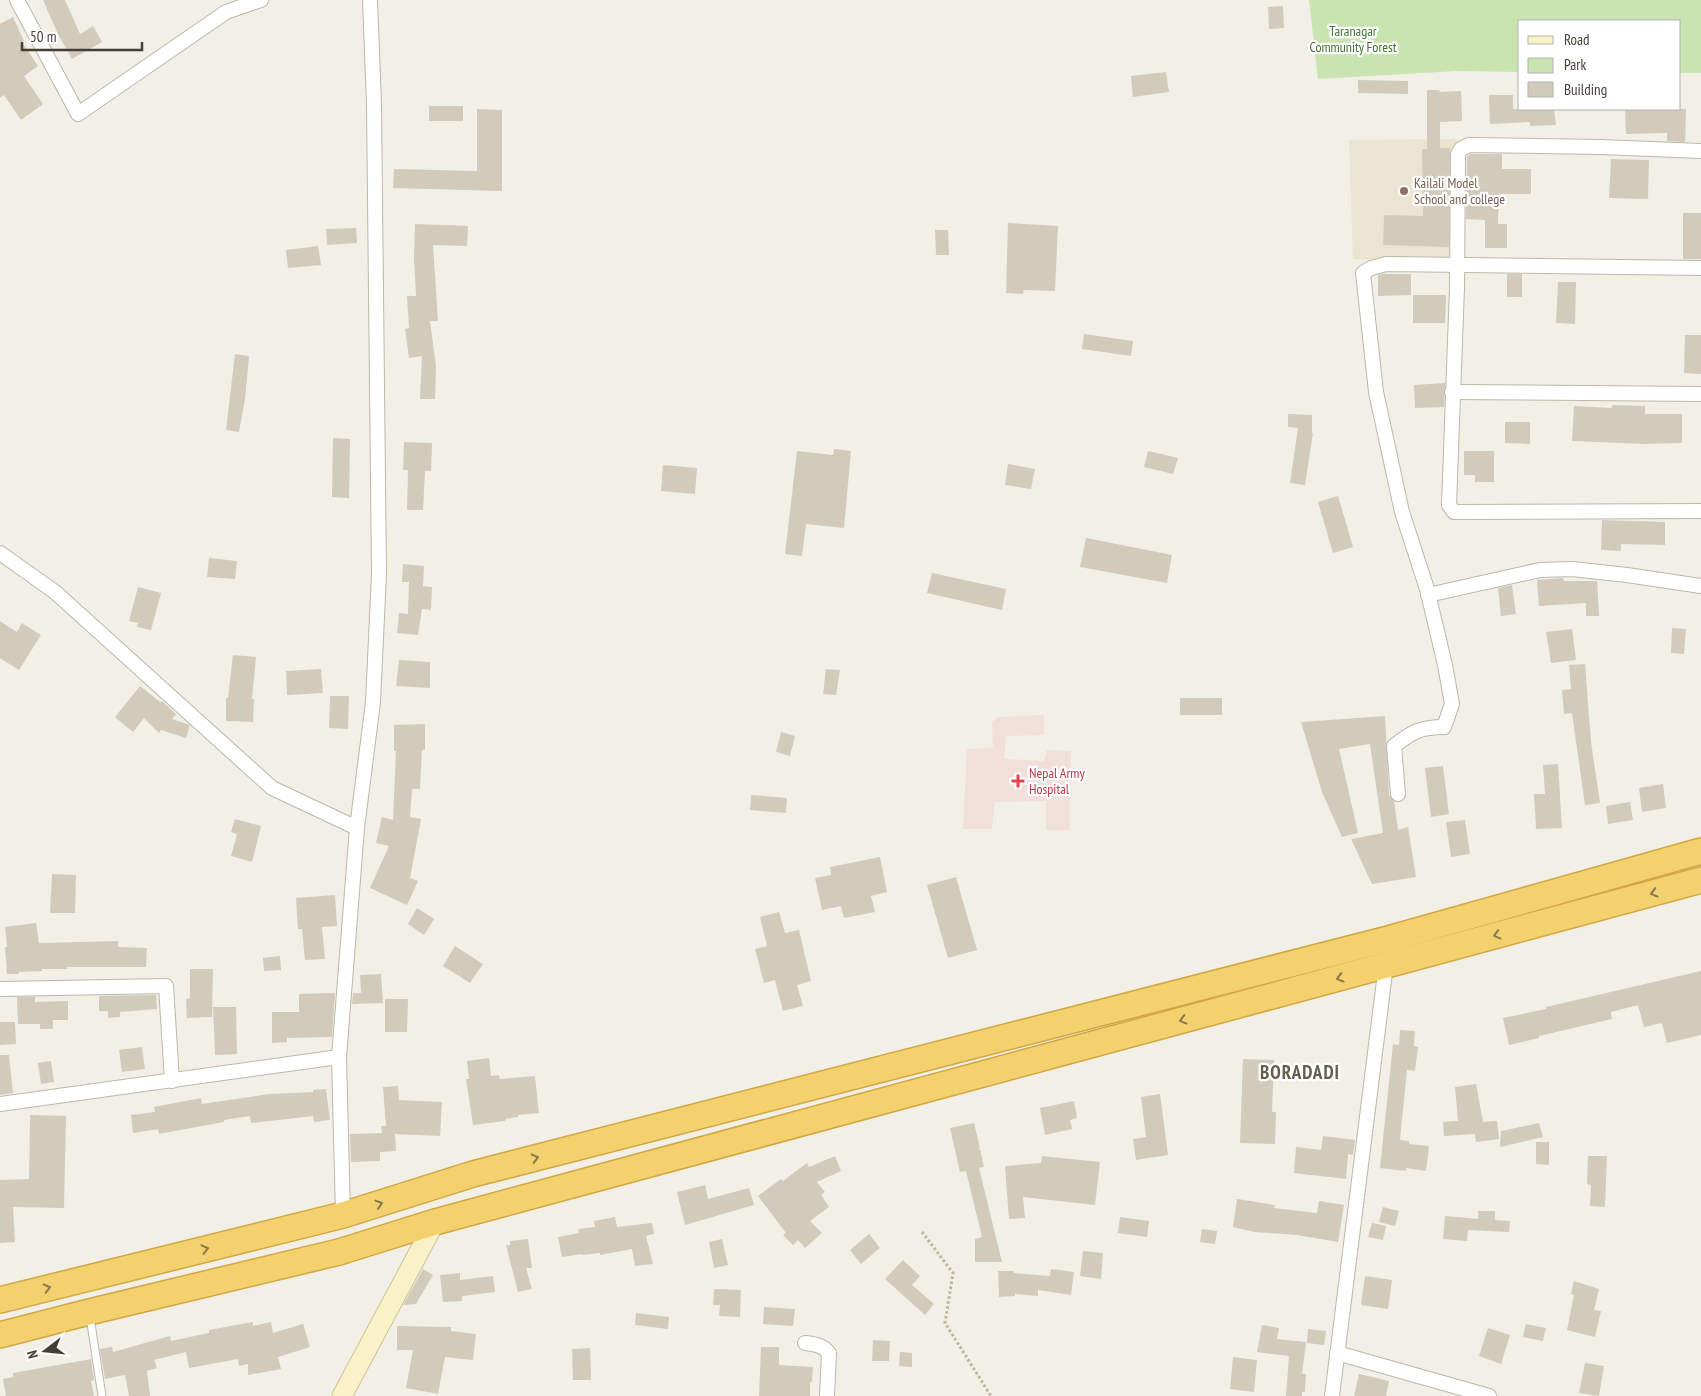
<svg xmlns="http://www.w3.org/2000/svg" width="1701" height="1396" viewBox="0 0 1701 1396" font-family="'PT Sans Narrow',sans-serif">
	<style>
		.education { fill: #eae4d1 }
		.medical { fill: #f1dfda }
		.green { fill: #c9e3b1 }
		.building { fill: #d2cbbc }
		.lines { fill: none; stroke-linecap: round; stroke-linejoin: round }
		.lane-casing { stroke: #bcb7a9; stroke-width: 9 }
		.street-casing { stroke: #bcb7a9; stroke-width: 16 }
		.secondary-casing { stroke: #cec398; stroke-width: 21 }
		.highway-casing { stroke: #d1a640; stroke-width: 28 }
		.path { stroke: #bdb39b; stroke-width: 3; stroke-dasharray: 2.5 2.5; stroke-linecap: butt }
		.lane { stroke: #fff; stroke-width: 7 }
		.street { stroke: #fff; stroke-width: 14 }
		.secondary { stroke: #faf2c7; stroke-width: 19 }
		.highway { stroke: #f3d16f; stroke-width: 25 }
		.oneway { stroke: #8a794d }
		.education-dot { fill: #8d6e63; stroke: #fff; stroke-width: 2 }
		.health-dot { fill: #e0444e; stroke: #fff; stroke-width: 2 }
		.labels { text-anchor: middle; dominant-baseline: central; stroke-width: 4.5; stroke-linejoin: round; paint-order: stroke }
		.park-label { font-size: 14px; fill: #42712e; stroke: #fff }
		.education-label { font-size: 14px; fill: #785e54; stroke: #fff; text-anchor: start }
		.health-label { font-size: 14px; fill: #be3a42; stroke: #fff; text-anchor: start }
		.district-label { font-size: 19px; font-weight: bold; letter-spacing: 1px; fill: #655e4e; stroke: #fff }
	</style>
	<rect width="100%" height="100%" fill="#f1efe6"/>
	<path class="education" d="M1457,139l-1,102 -4,21 -99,-3 -4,-119z"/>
	<path class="medical" d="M1044,715v20l-38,1 -2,23 40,2 3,-11 24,1 -2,79h-23v-29l-51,1 -3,27h-29l4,-80 26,-1 -1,-26 6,-5z"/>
	<path class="green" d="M1309,0h392v73h-21v-52h-160v51l-63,-1 -139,8z"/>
	<g class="building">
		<path d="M43,0h22l15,34 13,-8 9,16 -30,17 -14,-25z"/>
		<path d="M1283,6l1,22 -15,1 -1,-22z"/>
		<path d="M13,17l11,24 -2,1 16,24 -14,10 19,28 -22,16 -17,-25 -4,3v-74z"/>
		<path d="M1166,72l3,20 -36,5 -2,-21z"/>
		<path d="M1358,80l50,1v13l-50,-1z"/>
		<path d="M1427,90h12l1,2 21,-1 1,30 -22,1v26h10l-1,99 -66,-2 1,-30 39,1 -1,-67h5z"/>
		<path d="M1489,95h24v14h41l2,16 -26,1v-4l-40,2z"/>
		<rect x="429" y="106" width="34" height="15"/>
		<path d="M477,109l25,1v81l-109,-3 1,-19 83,2z"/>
		<path d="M1625,109h61l-1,33 -18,-1v-8l-41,1z"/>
		<path d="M1471,154h31v15h29v25h-32l-1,30h9v24h-22v-28l-19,-1 1,-63z"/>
		<path d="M1611,159l38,1 -1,39 -39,-1z"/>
		<rect x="1683" y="213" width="18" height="46"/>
		<path d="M1008,223l50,3 -3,65 -31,-1 -1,4 -17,-1z"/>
		<path d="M415,224l53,2 -1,20 -34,-1 5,76h-8l6,45 -1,33h-15l2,-43 -13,2 -4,-29 4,-1 -2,-32h9l-2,-37z"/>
		<path d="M356,228l1,15 -30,2 -1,-16z"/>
		<path d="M935,230h13l1,25h-13z"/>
		<path d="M318,246l3,19 -33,3 -2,-18z"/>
		<path d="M1382,274h29v21l-33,1v-21z"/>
		<rect x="1507" y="274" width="15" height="23"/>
		<path d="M1558,282h18l-1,42 -19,-1z"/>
		<path d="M1413,295h33l-1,28h-32z"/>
		<path d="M1084,334l49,7 -2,15 -49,-7z"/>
		<path d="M1685,335h16v39l-17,-1z"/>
		<path d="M235,354l14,2 -4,43 -6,33 -13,-2z"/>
		<path d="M1445,383l-1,24 -29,1 -1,-23z"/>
		<path d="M1612,405l33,1v8h37v29l-37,1 -73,-3 2,-35 38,2z"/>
		<path d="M1288,414l24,1v18h1l-8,52 -15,-2 8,-55 -10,-1z"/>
		<path d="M1505,422h25v22l-25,-1z"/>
		<path d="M333,438l17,1 -1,59 -17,-1z"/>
		<path d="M404,442l28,1 -1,28h-6l-2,39h-16l1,-40h-5z"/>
		<path d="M834,449l17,2 -7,77 -38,-4 -4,32 -17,-2 12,-103 36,4z"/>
		<path d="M1148,451l30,7 -5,16 -29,-7z"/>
		<path d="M1464,451h30v31h-19v-7h-11z"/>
		<path d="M1008,464l27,5 -4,20 -26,-4z"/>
		<path d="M663,465l34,3 -2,26 -34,-3z"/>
		<path d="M1338,496l15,51 -20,6 -15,-51z"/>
		<path d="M1602,520l63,2v23l-44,-1v7l-20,-1z"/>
		<path d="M1086,538l86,17 -5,28 -87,-16z"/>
		<path d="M209,558l28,3 -2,18 -28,-2z"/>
		<path d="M403,564l21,2 -1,20 9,1 -1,23 -9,-1 -4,26 -21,-2 2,-20 9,1 1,-32h-7z"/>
		<path d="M932,573l74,16 -4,21 -75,-17z"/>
		<path d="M1563,578l1,3h33l2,35h-13v-13l-47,3 -2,-26z"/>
		<path d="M1512,585l4,29 -15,2 -3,-28z"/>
		<path d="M138,587l23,6 -10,37 -14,-3 1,-4 -9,-2z"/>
		<path d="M0,621l17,11 5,-9 19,12 -22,35 -19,-12z"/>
		<path d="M1672,628l14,1 -2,25 -13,-1z"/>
		<path d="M1572,629l4,31 -25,3 -5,-31z"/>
		<path d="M233,655l23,2 -4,42h2l-1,23 -27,-1v-23h2z"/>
		<path d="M399,660l31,2v26l-34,-2z"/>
		<path d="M1585,664l6,78 9,61 -15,2 -13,-92 -8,1 -2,-24 9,-1 -2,-24z"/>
		<path d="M321,669l2,24 -36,2 -1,-24z"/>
		<path d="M826,669l14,1 -4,25 -13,-1z"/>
		<path d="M140,686l20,16 2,-1 14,13 -4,5 18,6 -4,13 -25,-8 -2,3 -15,-15 -11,14 -18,-15z"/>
		<path d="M330,696h19l-1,33 -19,-1z"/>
		<rect x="1180" y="698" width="42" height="17"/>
		<path d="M1385,716l4,79 5,6 4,29 10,-3 8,50 -44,7 -21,-45 32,-6 -13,-89 -31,5 19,84 -16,4 -20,-45 -21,-70z"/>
		<path d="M425,724v26h-3l-2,39h-8l-2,28 11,2 -11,59 8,3 -11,24 -37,-17 19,-42 -13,-3 6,-26 11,3 3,-69h-2v-26z"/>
		<path d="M781,732l14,4 -5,20 -14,-4z"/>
		<path d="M1558,764l4,64 -26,1 -2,-35h11l-2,-29z"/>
		<path d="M1443,766l6,48 -18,3 -6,-49z"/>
		<path d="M1663,784l3,24 -24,4 -3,-24z"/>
		<path d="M751,795l36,3 -1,15 -36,-3z"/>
		<path d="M1630,802l3,18 -25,4 -2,-18z"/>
		<path d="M235,819l26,7 -9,36 -21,-6 6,-22 -6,-2z"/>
		<path d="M1465,820l5,34 -19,3 -5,-35z"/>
		<path d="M880,857l7,35 -16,4 4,16 -31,6 -3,-12 -19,4 -7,-32 16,-3 -1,-8z"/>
		<path d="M52,874l24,1 -1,38h-25z"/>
		<path d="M956,877l21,73 -29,8 -21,-73z"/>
		<path d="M335,895l2,31 -15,1 3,32 -20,1 -3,-31h-4l-2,-31z"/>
		<path d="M417,908l17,11 -10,16 -16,-11z"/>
		<path d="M779,912l6,21 14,-3 12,51 -14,4 6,21 -20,5 -8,-31 -11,3 -9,-34 12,-3 -7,-29z"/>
		<path d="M36,923l3,20 79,-2v6l29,1 -1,19h-79v2h-25v2l-23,1v2h-12l-2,-27h2l-2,-20z"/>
		<path d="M455,946l28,18 -13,19 -27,-17z"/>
		<path d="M280,956l1,14 -17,1 -1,-13z"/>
		<path d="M190,969h23l-1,48 -25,1 -1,-19 4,-1z"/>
		<path d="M1701,971v64l-34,8 -5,-20 -18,4 -6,-22 -27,7 1,7 -73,17v2l-30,7 -6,-27 43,-9v-2z"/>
		<path d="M381,974l2,29 -31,1 1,-11h8l-1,-18z"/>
		<path d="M335,993l-3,44 -45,1v4l-15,1v-31h27v-18z"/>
		<path d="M156,995l1,14 -37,3v5l-12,1v-7h-9v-15z"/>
		<path d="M17,997h18v5l33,-1v19h-15v9h-13v-5h-22z"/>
		<path d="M385,999h23l-1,33h-22z"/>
		<path d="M213,1007h23l1,47 -22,1z"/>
		<path d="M0,1022h15l1,22 -16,1z"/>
		<path d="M1400,1030l15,1 -1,15 4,1 -3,24 -8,-1 -7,70 9,1v3l20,2 -3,25 -20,-3v3l-26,-3 13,-124 6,1z"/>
		<path d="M142,1047l3,22 -23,3 -3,-22z"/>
		<path d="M0,1055h9l4,38 -13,2z"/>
		<path d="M489,1058l2,18 8,-1 1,4 35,-3 4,37 -21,2v2l-13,2v2l-32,4 -7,-46h3l-2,-18z"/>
		<path d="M1243,1059l31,1 -2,52h4l-1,32 -35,-1z"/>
		<path d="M51,1061l3,21 -13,2 -3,-21z"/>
		<path d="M1476,1084l7,38 14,-1 2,18 -23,3 -1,-8 -31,2 -1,-14 15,-1 -3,-34z"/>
		<path d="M398,1086l1,14 43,2 -2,34 -45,-2 1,17 -16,1v9l-29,1 -1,-28 32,-1 -1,-7h5l-3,-39z"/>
		<path d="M326,1089l4,31 -16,2 -1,-6 -62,7 -1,-7 -26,4v2l-65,12 -1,-5 -25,4 -2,-18 24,-3 -1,-5 47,-9 1,6 67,-10 44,-2v-2z"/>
		<path d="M1160,1094l8,61 -32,5 -3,-21 13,-2 -5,-40z"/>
		<path d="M1074,1101l3,17 -7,2 2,9 -27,6 -5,-27z"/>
		<path d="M30,1115l36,1 -2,92 -51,-1 2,35 -15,1v-63l29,-1z"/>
		<path d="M974,1123l6,25 -3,1h3l4,18 -5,1 23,94h-27v-23l7,-2 -16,-66 -6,1 -10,-44z"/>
		<path d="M1539,1123l4,14 -43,10 1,-16z"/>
		<path d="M1323,1136l32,4 -2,15 -5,-1 -2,25 -52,-6 2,-26 25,3z"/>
		<path d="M1536,1142h13v23l-13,-1z"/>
		<path d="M835,1156l6,15 -24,11 8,10 -4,3 8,12 -19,14 12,12 -17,15 -7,-8 -5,5 -10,-10 3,-2 -28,-37 23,-17 2,2 24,-18 2,4z"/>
		<path d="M1042,1156l58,6 -5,43 -72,-8 2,21 -16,1 -4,-53 36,-3z"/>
		<path d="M1588,1156h19l-2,51 -15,-1 1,-21 -4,-1z"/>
		<path d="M705,1185l3,14 41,-11 5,17 -69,20 -8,-33z"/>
		<path d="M1237,1199l38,6 -1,3 33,4 10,1 2,-12 25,4 -6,37 -41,-7 -43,-3 -21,-5z"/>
		<path d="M1383,1207l16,4 -4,15 -16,-4z"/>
		<path d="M1478,1211h17v9l15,1 -1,11 -41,-2 -1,11 -24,-2 2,-23 33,3z"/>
		<path d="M615,1217l2,10 35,-4 2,11 -8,2 7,28 -18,2 -3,-17 -32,6v-2l-18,2v-1l-20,3 -4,-20 21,-4 -1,-4 17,-2 -1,-6z"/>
		<path d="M1120,1217l29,4 -2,16 -29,-4z"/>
		<path d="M1372,1223l14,3 -3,14 -15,-3z"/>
		<path d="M1202,1229l15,2 -2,13 -15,-2z"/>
		<path d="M869,1234l11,14 -19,16 -11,-14z"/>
		<path d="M528,1239l4,29h-6l6,21 -14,3 -12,-47h4v-4z"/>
		<path d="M722,1239l6,26 -14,3 -5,-26z"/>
		<path d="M1083,1251l20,2 -2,26 -21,-3z"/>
		<path d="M903,1260l17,16 -8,9 22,19 -9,11 -40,-36z"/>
		<path d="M423,1269l10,6 -17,29 -13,1z"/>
		<path d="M1051,1269l23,3 -3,23 -33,-5v6l-23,-2v2l-16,1 -1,-26h16v2l36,3z"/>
		<path d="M460,1273v7l33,-4 2,16 -33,4v5l-19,1 -3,-27z"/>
		<path d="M1365,1276l27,4 -4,29 -27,-4z"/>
		<path d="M1574,1281l25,8 -5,21 7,1 -6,26 -28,-7 7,-35 -3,-1z"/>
		<path d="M714,1289l27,1 -1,27 -21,-1 1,-11h-7z"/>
		<path d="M764,1307l31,2 -2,17 -30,-2z"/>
		<path d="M636,1313l33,4 -1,12 -33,-4z"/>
		<path d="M253,1322v4l18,-4 2,11 30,-9 7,23 -32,10 3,12 -33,6v-11l-9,2 -1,-7 -49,9 -3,-16 -32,8 3,8 -10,3 3,25h-21l-4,-21 -20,4 -5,-30 12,-2 1,5 57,-16 1,5 38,-8v-3z"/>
		<path d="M1526,1324l20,4 -3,13 -20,-4z"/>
		<path d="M1262,1325l17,3 -2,11 29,3 -4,32h4l-1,18h-3v4h-16l3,-40 -32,-4z"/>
		<path d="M397,1326l54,1v4l25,3 -3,26 -28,-3 -7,37 -32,-6 7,-38h-16z"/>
		<path d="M1488,1328l22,7 -9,29 -22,-8z"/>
		<path d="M1308,1329l18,2 -2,14 -17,-2z"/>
		<path d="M873,1340l17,1 -1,20h-17z"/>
		<path d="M761,1347h18v18l34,2 -1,15h-2v14h-51z"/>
		<path d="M590,1348l1,32h-18l-1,-31z"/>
		<path d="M900,1352l12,1v14l-13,-1z"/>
		<path d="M1233,1357l24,3 -3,32 -24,-3z"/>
		<path d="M91,1359l3,21 -3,1 3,15h-88l-3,-17 10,-2v-4z"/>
		<path d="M1585,1363l19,3 -5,30 -20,-3z"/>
		<path d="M1359,1374l30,7 -3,15h-32z"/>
	</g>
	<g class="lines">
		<defs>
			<path id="lane" d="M90,1317l12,79"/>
			<g id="street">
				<path d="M17,0l61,114 148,-102 35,-12"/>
				<path d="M1701,151l-100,-4 -132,-2 -8,4 -3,5 -1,133 -8,218 5,7 247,-1"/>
				<path d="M1452,392l249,2"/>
				<path d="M0,553l55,39 217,196 85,40"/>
				<path d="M1428,595l112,-25 32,-1 55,6 74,11"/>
				<path d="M1398,794l-4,-48c18,-14 26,-19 50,-19l8,-23 -7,-39 -18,-76 -25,-77 -26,-120 -13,-119 8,-5 15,-4 315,4"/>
				<path d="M1,989l165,-3 6,95"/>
				<path d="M0,1104l339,-47"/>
				<path d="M343,1215l-4,-158 18,-229 16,-126 6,-128 -5,-470 -4,-104"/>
				<path d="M805,1343c10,1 17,2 24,10l-2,43"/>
				<path d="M1337,1353l152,43"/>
				<path d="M1332,1396l54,-431"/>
			</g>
			<path id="secondary" d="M342,1396l93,-174"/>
			<g id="highway">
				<path d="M0,1300l343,-85 130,-41 915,-235 313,-88"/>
				<path d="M0,1335l89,-23 250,-60 96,-30 1266,-342"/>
			</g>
		</defs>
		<use href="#lane" class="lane-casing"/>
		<use href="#street" class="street-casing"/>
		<use href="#secondary" class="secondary-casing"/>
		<use href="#highway" class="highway-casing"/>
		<path class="path" d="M922,1232l31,41 -8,50 46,73"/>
		<use href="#lane" class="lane"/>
		<use href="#street" class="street"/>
		<use href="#secondary" class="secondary"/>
		<use href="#highway" class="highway"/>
	</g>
	<defs><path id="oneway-chevron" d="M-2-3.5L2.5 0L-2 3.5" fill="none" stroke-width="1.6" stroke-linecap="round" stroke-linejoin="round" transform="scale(1.25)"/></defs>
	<g class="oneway">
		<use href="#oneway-chevron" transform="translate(1654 893) rotate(165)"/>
		<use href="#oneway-chevron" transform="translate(1497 935) rotate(165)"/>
		<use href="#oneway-chevron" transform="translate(1340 978) rotate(165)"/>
		<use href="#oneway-chevron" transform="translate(1183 1020) rotate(165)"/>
		<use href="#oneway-chevron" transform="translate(535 1158) rotate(-14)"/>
		<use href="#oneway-chevron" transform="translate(379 1204) rotate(-18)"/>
		<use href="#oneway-chevron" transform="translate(205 1249) rotate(-14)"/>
		<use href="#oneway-chevron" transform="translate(47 1288) rotate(-14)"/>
	</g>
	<circle class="education-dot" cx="1404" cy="191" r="5"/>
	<path class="health-dot" d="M1015.5 773.5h5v5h5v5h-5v5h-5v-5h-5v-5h5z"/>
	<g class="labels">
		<g class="park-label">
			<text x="1353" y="31">Taranagar<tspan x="1353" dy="16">Community Forest</tspan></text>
		</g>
		<g class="education-label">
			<text x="1414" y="183">Kailali Model<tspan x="1414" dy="16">School and college</tspan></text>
		</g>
		<g class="health-label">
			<text x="1029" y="773">Nepal Army<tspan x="1029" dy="16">Hospital</tspan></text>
		</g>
		<g class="district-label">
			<text x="1300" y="1072">BORADADI</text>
		</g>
	</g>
	<rect x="1518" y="20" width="162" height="90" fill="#ffffff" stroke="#b4b2af"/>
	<rect x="1528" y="36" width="25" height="8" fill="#faf2c7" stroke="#b4b2af"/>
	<text x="1564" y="45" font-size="15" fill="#443f36">Road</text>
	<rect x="1528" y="58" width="25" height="15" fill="#c9e3b1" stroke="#b4b2af"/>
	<text x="1564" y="70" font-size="15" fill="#443f36">Park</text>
	<rect x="1528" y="82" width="25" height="15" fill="#d2cbbc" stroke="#b4b2af"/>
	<text x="1564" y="95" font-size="15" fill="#443f36">Building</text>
	<g transform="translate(45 1351) rotate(254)" stroke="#ffffff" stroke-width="4" paint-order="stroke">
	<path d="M0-4L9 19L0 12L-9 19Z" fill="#443f36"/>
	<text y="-8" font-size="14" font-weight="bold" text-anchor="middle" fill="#443f36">N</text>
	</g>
	<path d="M22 42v8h120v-8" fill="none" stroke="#443f36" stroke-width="2.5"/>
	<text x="30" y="42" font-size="15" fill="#443f36" stroke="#ffffff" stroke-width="4" paint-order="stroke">50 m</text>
</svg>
